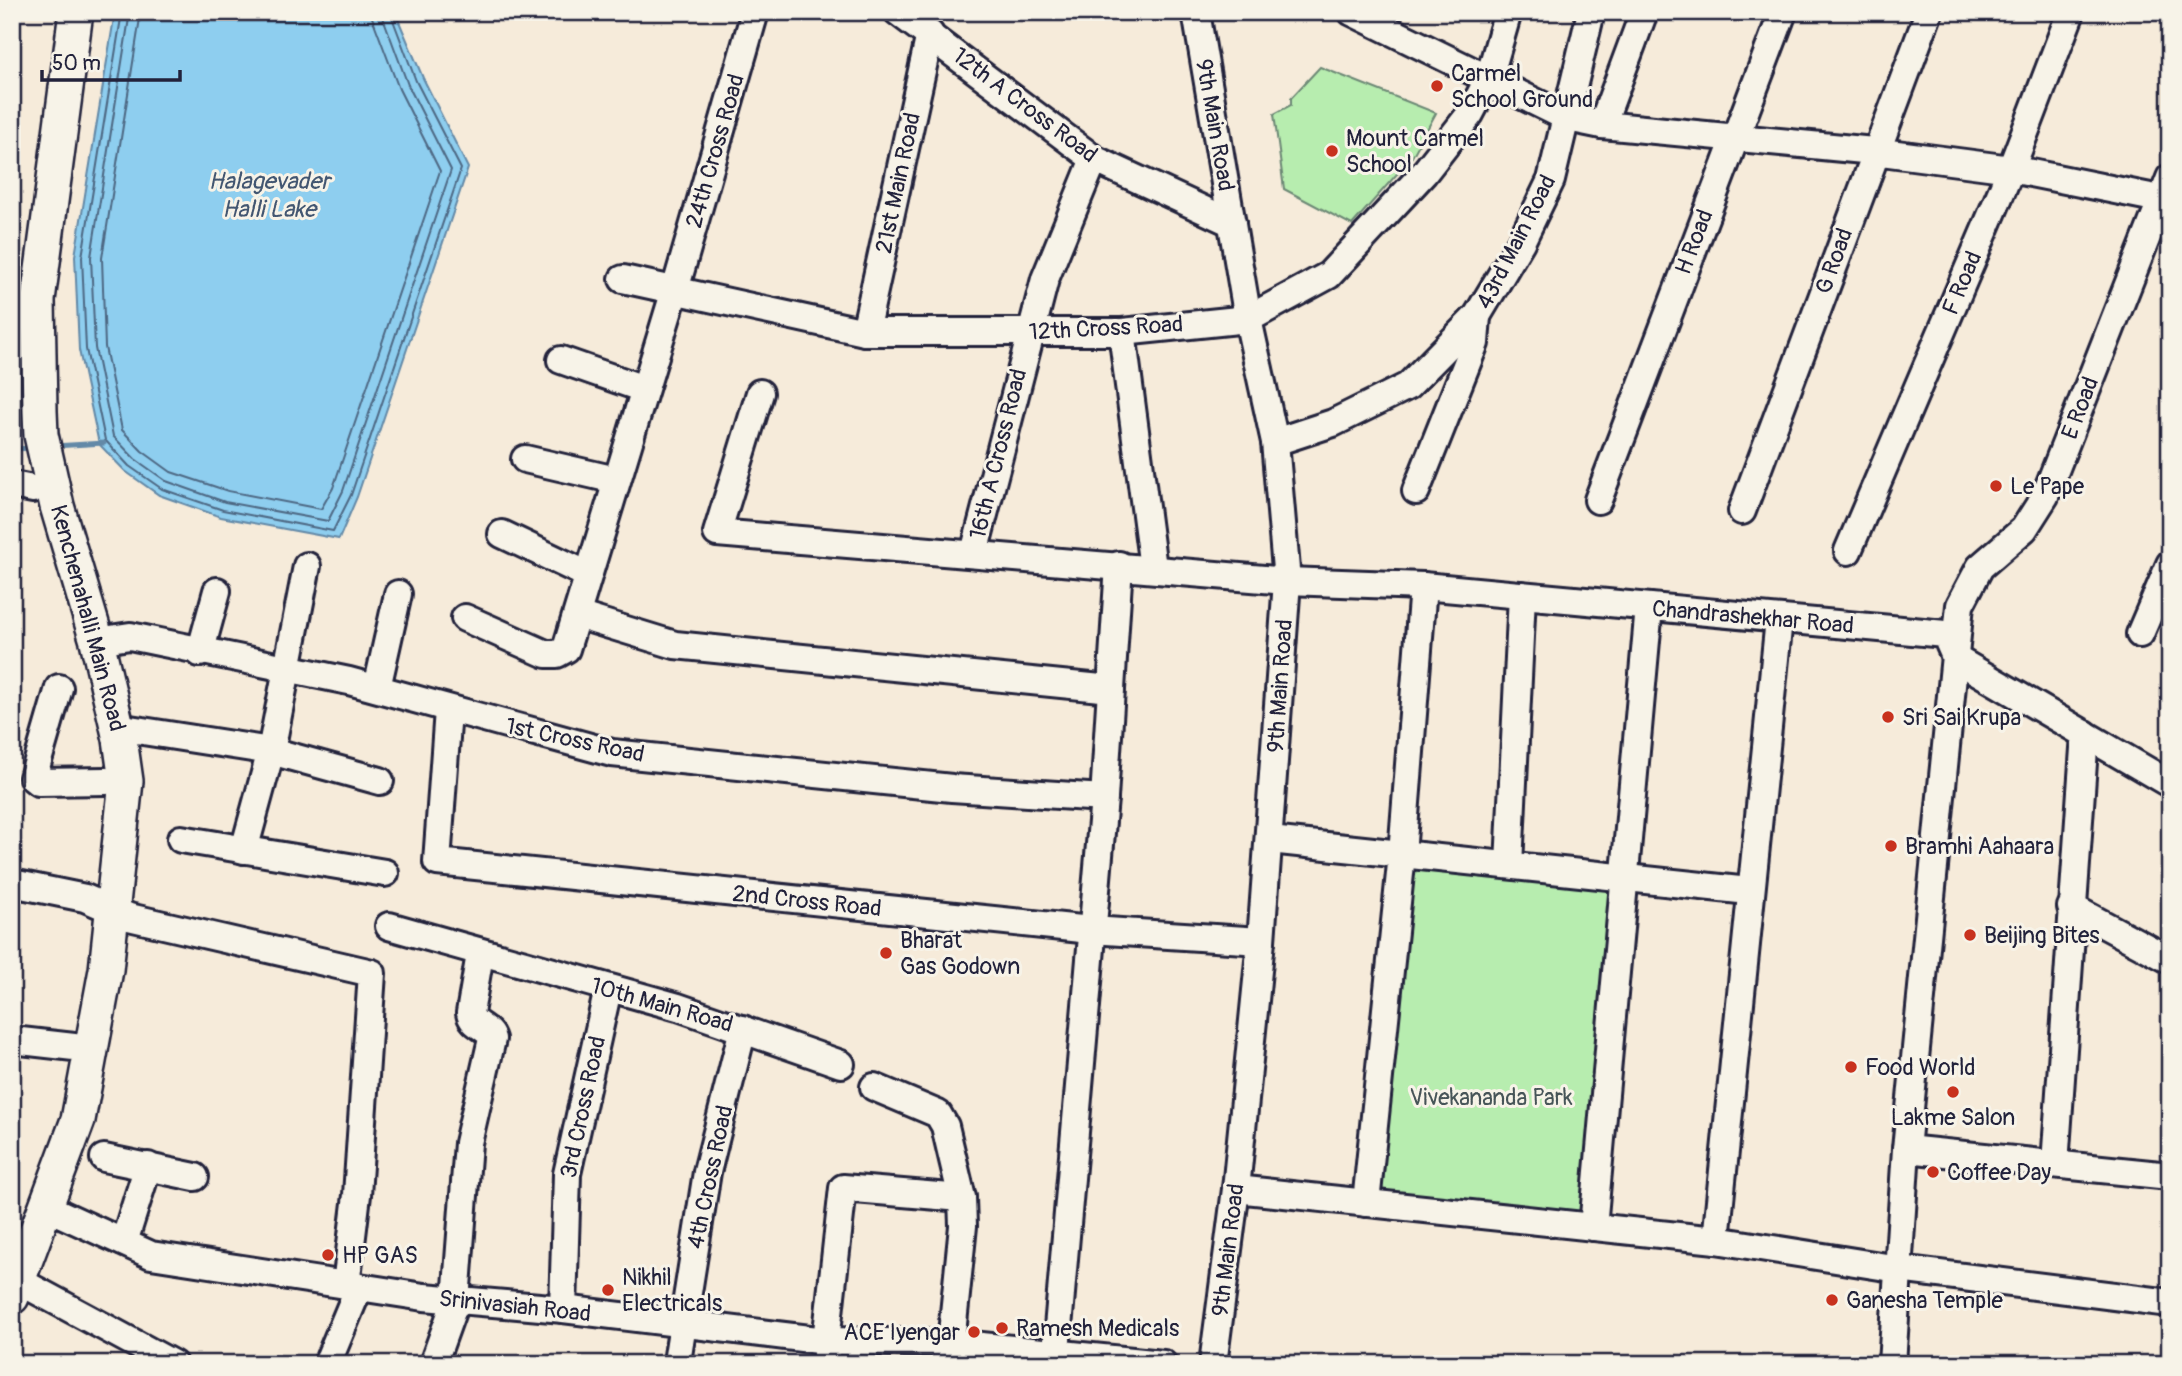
<svg xmlns="http://www.w3.org/2000/svg" width="2182" height="1376" viewBox="0 0 2182 1376" font-family="Pangolin,sans-serif">
	<style>
		.green { fill: #b7edaf; stroke: #6c8875; stroke-width: 2 }
		.water { fill: #8eceef; stroke: #6389a7; stroke-width: 2 }
		.lines { fill: none; stroke-linecap: round; stroke-linejoin: round }
		.shore { stroke: #4d6783; stroke-width: 2 }
		.stream { stroke: #6389a7; stroke-width: 5 }
		.minor-casing { stroke: #22223b; stroke-width: 32 }
		.major-casing { stroke: #22223b; stroke-width: 38 }
		.minor { stroke: #f7f3e8; stroke-width: 26 }
		.major { stroke: #f7f3e8; stroke-width: 33 }
		.poi-dot { fill: #c8321e; stroke: #f7f3e8; stroke-width: 2.5 }
		.labels { text-anchor: middle; dominant-baseline: central; stroke-width: 6; stroke-linejoin: round; paint-order: stroke }
		.poi-label { font-size: 23px; fill: #22223b; stroke: #f7f3e8; text-anchor: start }
		.street-label { font-size: 23px; fill: #22223b; stroke: #f7f3e8 }
		.park-label { font-size: 23px; fill: #475558; stroke: #f7f3e8 }
		.water-label { font-size: 24px; font-style: italic; fill: #425671; stroke: #f7f3e8 }
	</style>
	<rect width="100%" height="100%" fill="#f6ebda"/>
	<filter id="ink" filterUnits="userSpaceOnUse"><feTurbulence type="fractalNoise" baseFrequency=".0143" numOctaves="2"/><feDisplacementMap in="SourceGraphic" scale="14" xChannelSelector="R" yChannelSelector="G"/><feConvolveMatrix kernelMatrix="1 2 1 2 8 2 1 2 1" color-interpolation-filters="sRGB"/></filter>
	<g filter="url(#ink)">
		<g class="green">
			<path d="M1320,67l116,46 -24,44 -60,68 -68,-36 -10,-75 17,-9v-7z"/>
			<path d="M1401,861l224,23 -32,343 -227,-24z"/>
		</g>
		<path class="water" d="M115,12h280l28,66 45,90 -111,329 -18,42 -118,-22 -62,-22 -34,-24 -26,-27 -20,-94 -4,-94z"/>
		<g class="lines">
			<g class="shore">
				<path d="M122,12l-40,245 4,92 19,91 24,26 33,23 61,21 110,21 18,-36 110,-326 -45,-88 -26,-69"/>
				<path d="M130,12l-39,245 4,91 18,88 22,23 31,22 59,21 103,19 15,-30 108,-321 -43,-85 -27,-73"/>
				<path d="M141,12l-39,246 3,89 17,83 20,21 29,21 57,19 93,18 12,-21 107,-317 -41,-82 -29,-77"/>
			</g>
			<g class="stream">
				<path d="M54,446l50,-3"/>
				<path d="M12,449l22,-1"/>
			</g>
			<defs>
				<g id="minor">
					<path d="M898,12l196,147 138,64"/>
					<path d="M1196,12l52,307 27,123 12,139 -26,360 -25,248 -23,175"/>
					<path d="M1352,12l216,106 34,7 272,26 137,18 159,32"/>
					<path d="M1602,125l42,-113"/>
					<path d="M623,279l242,53h257l126,-13 81,-44 95,-102 46,-59 19,-36 19,-66"/>
					<path d="M865,332l65,-298"/>
					<path d="M1122,332l31,236"/>
					<path d="M561,360l83,29"/>
					<path d="M760,393l-43,140 570,48 136,5 522,48 11,25 214,125"/>
					<path d="M1275,442l58,-19 75,-37 69,-70 44,-74 30,-62 40,-168"/>
					<path d="M525,459l91,21"/>
					<path d="M12,485l21,4"/>
					<path d="M1416,491l59,-148 2,-27"/>
					<path d="M1598,500l185,-488"/>
					<path d="M1742,511l187,-499"/>
					<path d="M502,534l86,41"/>
					<path d="M1848,551l163,-382 60,-157"/>
					<path d="M974,553l71,-274 49,-120"/>
					<path d="M577,615l98,30 436,44"/>
					<path d="M465,618l81,36h11l9,-5 109,-359 80,-278"/>
					<path d="M2140,634l30,-70"/>
					<path d="M97,641l33,-5 219,45 263,72 340,35 152,10"/>
					<path d="M200,653l17,-62"/>
					<path d="M59,688l-26,90 5,4 68,-1"/>
					<path d="M377,688l21,-94"/>
					<path d="M448,710l-11,152 654,68 170,11"/>
					<path d="M117,727l154,24 109,30"/>
					<path d="M181,839l204,34"/>
					<path d="M1270,840l479,51"/>
					<path d="M244,850l27,-99 36,-185"/>
					<path d="M1509,865l13,-270"/>
					<path d="M12,883l73,15 44,19 243,56 -15,222 -11,90"/>
					<path d="M2071,907l99,53"/>
					<path d="M389,926l289,81 163,57"/>
					<path d="M12,1040l62,7"/>
					<path d="M874,1087l64,27 7,12 17,72 1,28 -12,117 2,21"/>
					<path d="M1906,1149l264,27"/>
					<path d="M104,1158l91,19"/>
					<path d="M2055,1164l30,-430"/>
					<path d="M1236,1189l480,51 183,29 271,34"/>
					<path d="M1366,1203l36,-349 21,-268"/>
					<path d="M46,1207l105,48 273,42 139,12 263,32 125,2 212,21"/>
					<path d="M1593,1227l56,-620"/>
					<path d="M1716,1240l63,-621"/>
					<path d="M124,1242l24,-76"/>
					<path d="M19,1281l154,83"/>
					<path d="M563,1309l4,-135 41,-185"/>
					<path d="M1056,1351l48,-553 15,-233"/>
					<path d="M677,1362l30,-190 36,-143"/>
					<path d="M327,1364l32,-77"/>
					<path d="M433,1364l23,-64 12,-157 24,-104c-3,-12 -20,-13 -22,-26l10,-59"/>
					<path d="M826,1364v-23l17,-153 119,10"/>
					<path d="M1892,1364l14,-215 54,-544 20,-38 44,-38 21,-33 125,-318"/>
				</g>
				<path id="major" d="M12,1297l66,-177 28,-150 20,-189 -6,-42 -23,-98 -40,-135 -16,-71 -1,-24 -2,-111 38,-288"/>
			</defs>
			<use href="#minor" class="minor-casing"/>
			<use href="#major" class="major-casing"/>
			<use href="#minor" class="minor"/>
			<use href="#major" class="major"/>
		</g>
	</g>
	<g class="poi-dot">
		<circle cx="1437" cy="86" r="7"/>
		<circle cx="1332" cy="151" r="7"/>
		<circle cx="1996" cy="486" r="7"/>
		<circle cx="1888" cy="717" r="7"/>
		<circle cx="1891" cy="846" r="7"/>
		<circle cx="1970" cy="935" r="7"/>
		<circle cx="886" cy="953" r="7"/>
		<circle cx="1851" cy="1067" r="7"/>
		<circle cx="1953" cy="1092" r="7"/>
		<circle cx="1933" cy="1172" r="7"/>
		<circle cx="328" cy="1255" r="7"/>
		<circle cx="608" cy="1290" r="7"/>
		<circle cx="1832" cy="1300" r="7"/>
		<circle cx="1002" cy="1328" r="7"/>
		<circle cx="974" cy="1332" r="7"/>
	</g>
	<g class="labels">
		<g class="poi-label">
			<text x="1451" y="73">Carmel<tspan x="1451" dy="26">School Ground</tspan></text>
			<text x="1346" y="138">Mount Carmel<tspan x="1346" dy="26">School</tspan></text>
			<text x="2010" y="486">Le Pape</text>
			<text x="1902" y="717">Sri Sai Krupa</text>
			<text x="1905" y="846">Bramhi Aahaara</text>
			<text x="1984" y="935">Beijing Bites</text>
			<text x="900" y="940">Bharat<tspan x="900" dy="26">Gas Godown</tspan></text>
			<text x="1865" y="1067">Food World</text>
			<text x="1953" y="1117" text-anchor="middle">Lakme Salon</text>
			<text x="1947" y="1172">Coffee Day</text>
			<text x="342" y="1255">HP GAS</text>
			<text x="622" y="1277">Nikhil<tspan x="622" dy="26">Electricals</tspan></text>
			<text x="1846" y="1300">Ganesha Temple</text>
			<text x="1016" y="1328">Ramesh Medicals</text>
			<text x="960" y="1332" text-anchor="end">ACE Iyengar</text>
		</g>
		<g class="street-label">
			<text transform="translate(1025 105) rotate(37)">12th A Cross Road</text>
			<text transform="translate(1215 125) rotate(80)">9th Main Road</text>
			<text transform="translate(715 151) rotate(-74)">24th Cross Road</text>
			<text transform="translate(898 183) rotate(-78)">21st Main Road</text>
			<text transform="translate(1516 242) rotate(-63)">43rd Main Road</text>
			<text transform="translate(1694 242) rotate(-69)">H Road</text>
			<text transform="translate(1834 261) rotate(-70)">G Road</text>
			<text transform="translate(1962 283) rotate(-67)">F Road</text>
			<text transform="translate(1106 328) rotate(-3)">12th Cross Road</text>
			<text transform="translate(2080 408) rotate(-69)">E Road</text>
			<text transform="translate(998 454) rotate(-76)">16th A Cross Road</text>
			<text transform="translate(1753 617) rotate(5)">Chandrashekhar Road</text>
			<text transform="translate(88 618) rotate(75)">Kenchenahalli Main Road</text>
			<text transform="translate(1280 686) rotate(-86)">9th Main Road</text>
			<text transform="translate(575 740) rotate(12)">1st Cross Road</text>
			<text transform="translate(807 901) rotate(6)">2nd Cross Road</text>
			<text transform="translate(662 1005) rotate(16)">10th Main Road</text>
			<text transform="translate(583 1107) rotate(-78)">3rd Cross Road</text>
			<text transform="translate(710 1177) rotate(-78)">4th Cross Road</text>
			<text transform="translate(1228 1250) rotate(-83)">9th Main Road</text>
			<text transform="translate(515 1306) rotate(6)">Srinivasiah Road</text>
		</g>
		<g class="park-label">
			<text x="1491" y="1097">Vivekananda Park</text>
		</g>
		<g class="water-label">
			<text x="269" y="181">Halagevader<tspan x="269" dy="28">Halli Lake</tspan></text>
		</g>
	</g>
	<rect width="2182" height="1376" fill="none" stroke="#f7f3e8" stroke-width="42"/>
	<rect x="21" y="21" width="2140" height="1334" fill="none" stroke="#22223b" stroke-width="2.5" filter="url(#ink)"/>
	<path d="M42 70v10h138v-10" fill="none" stroke="#22223b" stroke-width="3.5"/>
	<text x="52" y="70" font-size="21" fill="#22223b" stroke="#f7f3e8" stroke-width="5" paint-order="stroke">50 m</text>
</svg>
